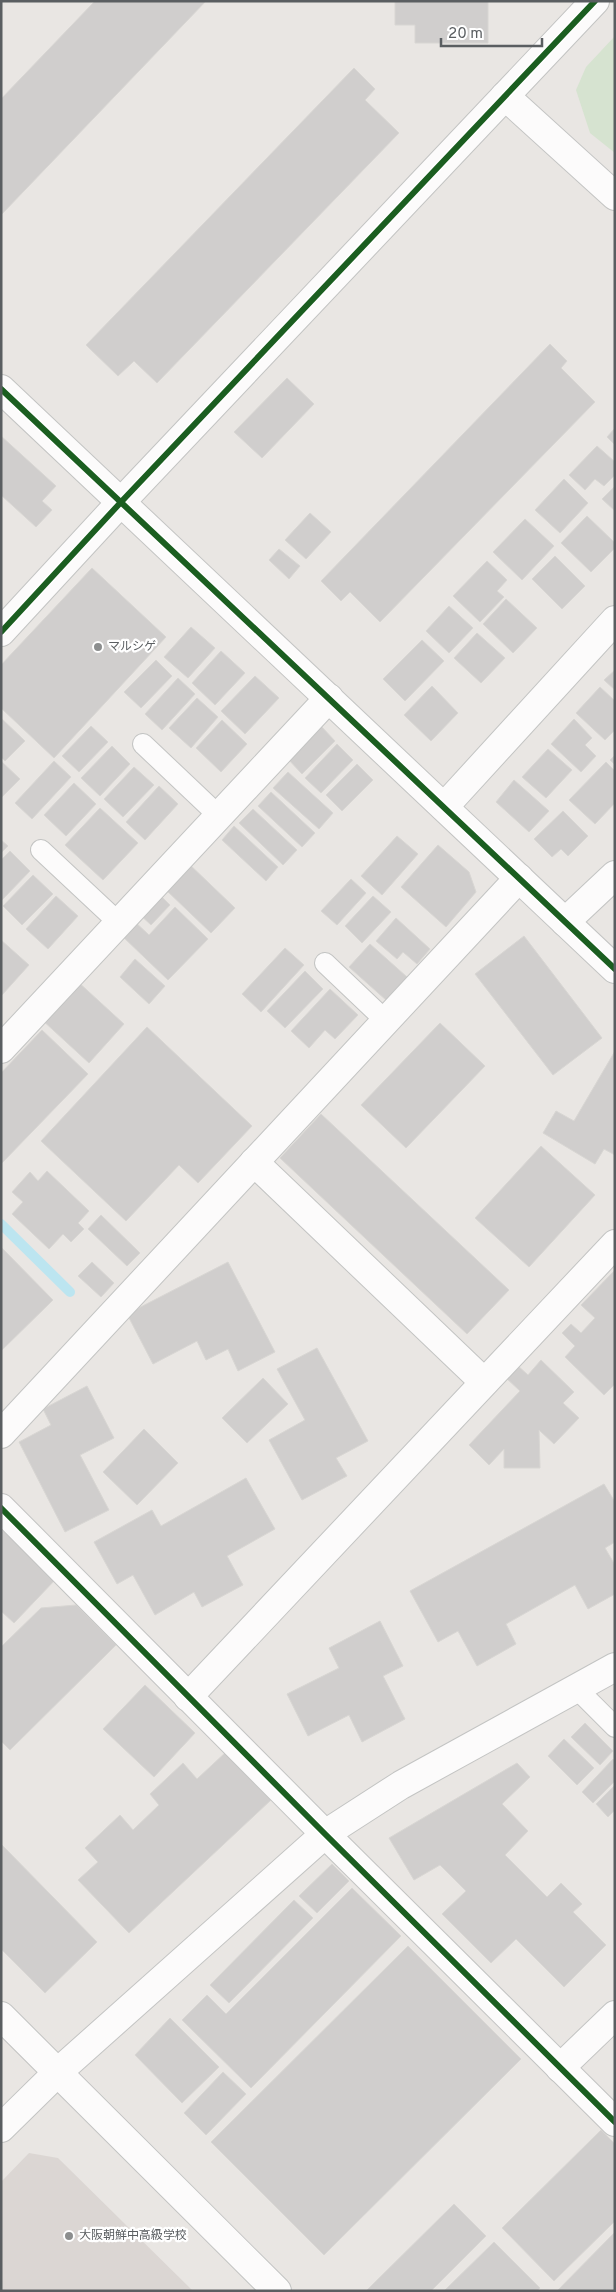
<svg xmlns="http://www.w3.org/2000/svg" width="616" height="2292" viewBox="0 0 616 2292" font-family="Overpass,'Noto Sans JP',sans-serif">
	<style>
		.education { fill: #dbd6d3 }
		.green { fill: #d6e3d0 }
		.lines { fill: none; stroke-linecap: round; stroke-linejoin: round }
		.stream { stroke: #bce5f0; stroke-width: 10 }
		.building { fill: #d0cecd; stroke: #d8d6d3 }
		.service-casing { stroke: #c3c4c3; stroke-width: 22 }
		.minor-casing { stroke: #c3c4c3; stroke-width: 30 }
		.tertiary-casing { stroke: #c3c4c3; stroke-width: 30 }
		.service { stroke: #fcfbfb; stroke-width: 20 }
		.minor { stroke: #fcfbfb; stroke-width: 28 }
		.tertiary { stroke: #fcfbfb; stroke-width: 28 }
		.cycleway-casing { stroke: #fff; stroke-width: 9 }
		.cycleway { stroke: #1b5e20; stroke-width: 6 }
		.poi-dot { fill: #8c8e8e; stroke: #fff; stroke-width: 2 }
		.labels { text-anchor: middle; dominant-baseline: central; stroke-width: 4.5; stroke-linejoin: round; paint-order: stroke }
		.poi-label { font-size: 12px; fill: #5a5e61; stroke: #fff; text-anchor: start }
	</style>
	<rect width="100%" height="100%" fill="#e9e6e3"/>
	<path class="education" d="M29,2153l29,5 135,133h-192v-109z"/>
	<path class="green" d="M615,36v117l-25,-20 -14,-43 10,-23z"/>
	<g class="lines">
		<path class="stream" d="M1,1224l69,68"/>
	</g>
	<g class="building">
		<path d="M95,1h111l-205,214v-116z"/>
		<path d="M395,1h93v42h-73v-18h-20z"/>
		<path d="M354,68l21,21 -10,11 34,33 -242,250 -23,-22 -16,15 -32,-31z"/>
		<path d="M550,344l17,17 -6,7 34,34 -215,220 -30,-30 -9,9 -20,-20z"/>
		<path d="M287,378l27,26 -52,54 -28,-26z"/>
		<path d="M615,428v17l-8,-8z"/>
		<path d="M1,436l55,50 -14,15 10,9 -16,17 -35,-32z"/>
		<path d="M597,446l18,16v13l-11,11 -9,-7 -10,11 -16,-15z"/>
		<path d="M564,479l24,24 -28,30 -25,-23z"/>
		<path d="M615,486v25l-13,-12z"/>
		<path d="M310,513l21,19 -25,27 -21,-19z"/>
		<path d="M587,516l28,27v5l-24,24 -30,-29z"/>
		<path d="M525,519l29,27 -32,34 -29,-28z"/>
		<path d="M279,549l21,17 -11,13 -20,-19z"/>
		<path d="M555,556l30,30 -23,23 -30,-30z"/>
		<path d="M487,561l20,19 -10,11 7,6 -24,25 -27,-26z"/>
		<path d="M92,568l74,69 -112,121 -53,-50v-43z"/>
		<path d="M506,599l31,29 -24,25 -30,-29z"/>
		<path d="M449,606l24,22 -24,25 -23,-22z"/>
		<path d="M191,627l24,21 -27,30 -24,-21z"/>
		<path d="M477,633l28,25 -24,25 -27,-25z"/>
		<path d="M422,640l22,21 -39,40 -22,-22z"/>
		<path d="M221,651l24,22 -30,32 -23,-22z"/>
		<path d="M156,660l16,16 -31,32 -17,-16z"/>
		<path d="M615,670v20l-11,-10z"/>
		<path d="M255,676l24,22 -34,36 -24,-23z"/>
		<path d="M178,678l17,16 -33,36 -17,-16z"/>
		<path d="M432,686l26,27 -27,28 -27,-26z"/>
		<path d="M600,687l15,14v29l-10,10 -29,-27z"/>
		<path d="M197,698l21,19 -27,31 -22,-20z"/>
		<path d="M1,718l24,23 -20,20 -4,-4z"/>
		<path d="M574,719l18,19 -7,7 11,11 -15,16 -30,-28z"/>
		<path d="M222,720l25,24 -26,28 -25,-24z"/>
		<path d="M320,725l15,16 -33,33 -15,-16z"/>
		<path d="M91,726l17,16 -29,30 -17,-16z"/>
		<path d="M337,744l16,16 -32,33 -16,-15z"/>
		<path d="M112,746l18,18 -30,32 -19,-18z"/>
		<path d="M548,749l24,21 -26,28 -24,-21z"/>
		<path d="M615,755v10l-5,-5z"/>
		<path d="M1,761l19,18 -19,19z"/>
		<path d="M54,761l17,16 -39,42 -17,-16z"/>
		<path d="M606,762l9,9v32l-20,21 -26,-24z"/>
		<path d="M357,764l16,16 -31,31 -16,-16z"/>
		<path d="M134,767l20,18 -31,32 -19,-18z"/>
		<path d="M288,772l45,41 -14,16 -46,-41z"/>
		<path d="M514,780l35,31 -20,21 -33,-30z"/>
		<path d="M74,783l22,21 -30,32 -22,-21z"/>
		<path d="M159,786l19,18 -33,36 -19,-18z"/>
		<path d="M271,792l44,41 -13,14 -44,-41z"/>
		<path d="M100,808l38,35 -35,37 -38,-35z"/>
		<path d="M253,809l44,41 -14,15 -44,-42z"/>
		<path d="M563,811l25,25 -20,20 -7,-7 -9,8 -18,-18z"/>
		<path d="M234,826l44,41 -12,14 -44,-41z"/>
		<path d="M397,836l21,18 -36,41 -21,-19z"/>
		<path d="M1,840l7,6 -7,7z"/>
		<path d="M438,845l31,27 7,20 -30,35 -45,-40z"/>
		<path d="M10,851l20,20 -29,30v-41z"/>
		<path d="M188,863l47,45 -24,25 -47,-45z"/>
		<path d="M33,875l20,19 -31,31 -19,-19z"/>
		<path d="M351,879l15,14 -29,32 -16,-14z"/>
		<path d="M157,892l13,13 -19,20 -14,-13z"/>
		<path d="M56,896l22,20 -30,33 -22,-20z"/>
		<path d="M373,896l18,16 -29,31 -17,-17z"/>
		<path d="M175,907l33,32 -40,41 -48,-46 13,-14 16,15z"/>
		<path d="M396,918l34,31 -13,15 -14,-12 -6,7 -21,-18z"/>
		<path d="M524,936l78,102 -49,37 -78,-101z"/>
		<path d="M1,940l28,25 -27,30 -1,-1z"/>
		<path d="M370,944l37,33 -21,23 -37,-33z"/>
		<path d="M285,948l19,17 -43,47 -19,-18z"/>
		<path d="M135,959l30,27 -16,18 -29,-27z"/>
		<path d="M305,971l18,18 -38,39 -18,-17z"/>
		<path d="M76,980l48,44 -35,39 -49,-45z"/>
		<path d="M330,989l28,26 -23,24 -10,-9 -16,18 -18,-17z"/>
		<path d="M440,1023l45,43 -79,82 -45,-43z"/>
		<path d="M147,1027l105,99 -54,57 -19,-18 -53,56 -85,-80z"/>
		<path d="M42,1030l46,44 -87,90v-91z"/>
		<path d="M615,1051v104l-11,-6 -9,15 -52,-31 13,-22 18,10z"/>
		<path d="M321,1114l188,176 -42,44 -187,-176z"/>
		<path d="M541,1146l54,49 -66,72 -54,-49z"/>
		<path d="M47,1171l42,40 -11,12 6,6 -13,13 -8,-8 -14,15 -37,-35 11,-12 -11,-10 18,-20 8,9z"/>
		<path d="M101,1215l39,38 -13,13 -39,-37z"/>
		<path d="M1,1247l52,53 -52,51z"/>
		<path d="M92,1262l22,21 -13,14 -23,-21z"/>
		<path d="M228,1262l47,90 -37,19 -10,-22 -22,11 -9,-19 -44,23 -26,-50z"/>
		<path d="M615,1270v114l-11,11 -39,-38 10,-11 -13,-13 9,-9 10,9 14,-15 -14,-13z"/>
		<path d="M317,1348l51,93 -32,17 11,18 -45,24 -33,-60 36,-20 -28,-51z"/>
		<path d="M541,1360l33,32 -11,11 16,15 -25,26 -15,-14 1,38h-36v-19l-15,16 -20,-20 51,-54 -15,-14 12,-12 11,10z"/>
		<path d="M263,1378l25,26 -41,39 -25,-25z"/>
		<path d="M87,1386l27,52 -34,17 29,55 -44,22 -46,-90 32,-17 -8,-16z"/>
		<path d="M144,1429l34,34 -41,42 -34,-33z"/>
		<path d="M246,1478l29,51 -48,27 16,29 -41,22 -8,-15 -39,23 -22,-40 -16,9 -23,-42 58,-32 9,16z"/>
		<path d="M604,1484l11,18v40l-10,6 10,17v29l-27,15 -13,-24 -69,39 10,20 -39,22 -19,-35 -20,11 -28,-51z"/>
		<path d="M3,1531l52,49 -41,43 -13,-12v-78z"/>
		<path d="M76,1605l40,40 -106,105 -9,-9v-94l40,-39z"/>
		<path d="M380,1621l23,45 -20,10 22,43 -43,23 -13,-27 -41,21 -21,-42 52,-26 -10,-20z"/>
		<path d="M145,1685l50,48 -41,44 -51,-48z"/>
		<path d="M585,1723l28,28 -13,14 -29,-28z"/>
		<path d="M564,1739l30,29 -17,17 -29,-29z"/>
		<path d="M226,1752l45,48 -142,133 -51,-53 20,-18 -13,-14 35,-33 13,15 26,-25 -9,-11 33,-31 14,16z"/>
		<path d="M613,1759l2,2v20l-22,22 -11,-11z"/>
		<path d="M517,1763l13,14 -28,27 26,27 -23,24 42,42 14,-14 21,21 -9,8 33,33 -42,42 -48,-48 -25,24 -49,-49 24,-23 -26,-26 -26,15 -25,-42z"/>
		<path d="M615,1785v25l-7,7 -12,-13z"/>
		<path d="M1,1844l96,98 -52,51 -44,-44z"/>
		<path d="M332,1864l17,17 -32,32 -18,-17z"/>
		<path d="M352,1888l49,48 -150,152 -69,-68 25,-25 19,19z"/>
		<path d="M294,1900l19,18 -84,85 -19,-18z"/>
		<path d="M408,1946l113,113 -197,196 -113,-113z"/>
		<path d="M170,2018l49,49 -37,36 -47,-48z"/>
		<path d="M223,2072l23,22 -40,41 -22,-22z"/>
		<path d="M601,2130l14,14v77l-61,60 -52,-53z"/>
		<path d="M454,2204l32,32 -55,55h-65z"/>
		<path d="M615,2232v59h-58z"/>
		<path d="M494,2242l46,46 -3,3h-93z"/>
	</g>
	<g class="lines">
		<defs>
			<g id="service">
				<path d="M143,744l76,72"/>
				<path d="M41,850l78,73"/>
				<path d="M325,963l61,58"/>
				<path d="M576,1688l39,39"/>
			</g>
			<g id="minor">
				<path d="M505,96l110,100"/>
				<path d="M1,389l614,580"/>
				<path d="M1,632l121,-131 473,-500"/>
				<path d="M444,807l171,-187"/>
				<path d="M565,922l50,-47"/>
				<path d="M1,1049l328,-351"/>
				<path d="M254,1162l230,220"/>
				<path d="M1,1434l518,-556"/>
				<path d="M1,1508l324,326 290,288"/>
				<path d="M188,1697l427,-453"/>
				<path d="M560,2068l55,-53"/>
			</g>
			<g id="tertiary">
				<path d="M1,2016l276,275"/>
				<path d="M1,2128l57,-56 267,-238 76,-49 214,-118"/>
			</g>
		</defs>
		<use href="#service" class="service-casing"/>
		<use href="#minor" class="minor-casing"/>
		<use href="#tertiary" class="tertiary-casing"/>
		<use href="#service" class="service"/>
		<use href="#minor" class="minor"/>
		<use href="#tertiary" class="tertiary"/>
		<defs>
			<g id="cycleway">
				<path d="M1,389l614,580"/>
				<path d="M1,632l121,-131 473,-500"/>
				<path d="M1,1508l324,326 290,288"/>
			</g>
		</defs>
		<use href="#cycleway" class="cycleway-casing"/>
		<use href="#cycleway" class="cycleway"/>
	</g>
	<g class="poi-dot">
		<circle cx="98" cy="647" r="5"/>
		<circle cx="69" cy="2236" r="5"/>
	</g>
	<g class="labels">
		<g class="poi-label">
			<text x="108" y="647">マルシゲ</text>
			<text x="79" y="2236">大阪朝鮮中高級学校</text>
		</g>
	</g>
	<rect width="616" height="2292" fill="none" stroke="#5a5e61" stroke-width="5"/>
	<path d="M441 38v8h101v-8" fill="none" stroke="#5a5e61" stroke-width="2.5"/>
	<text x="448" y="38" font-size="15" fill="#5a5e61" stroke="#ffffff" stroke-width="4" paint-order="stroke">20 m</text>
</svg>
